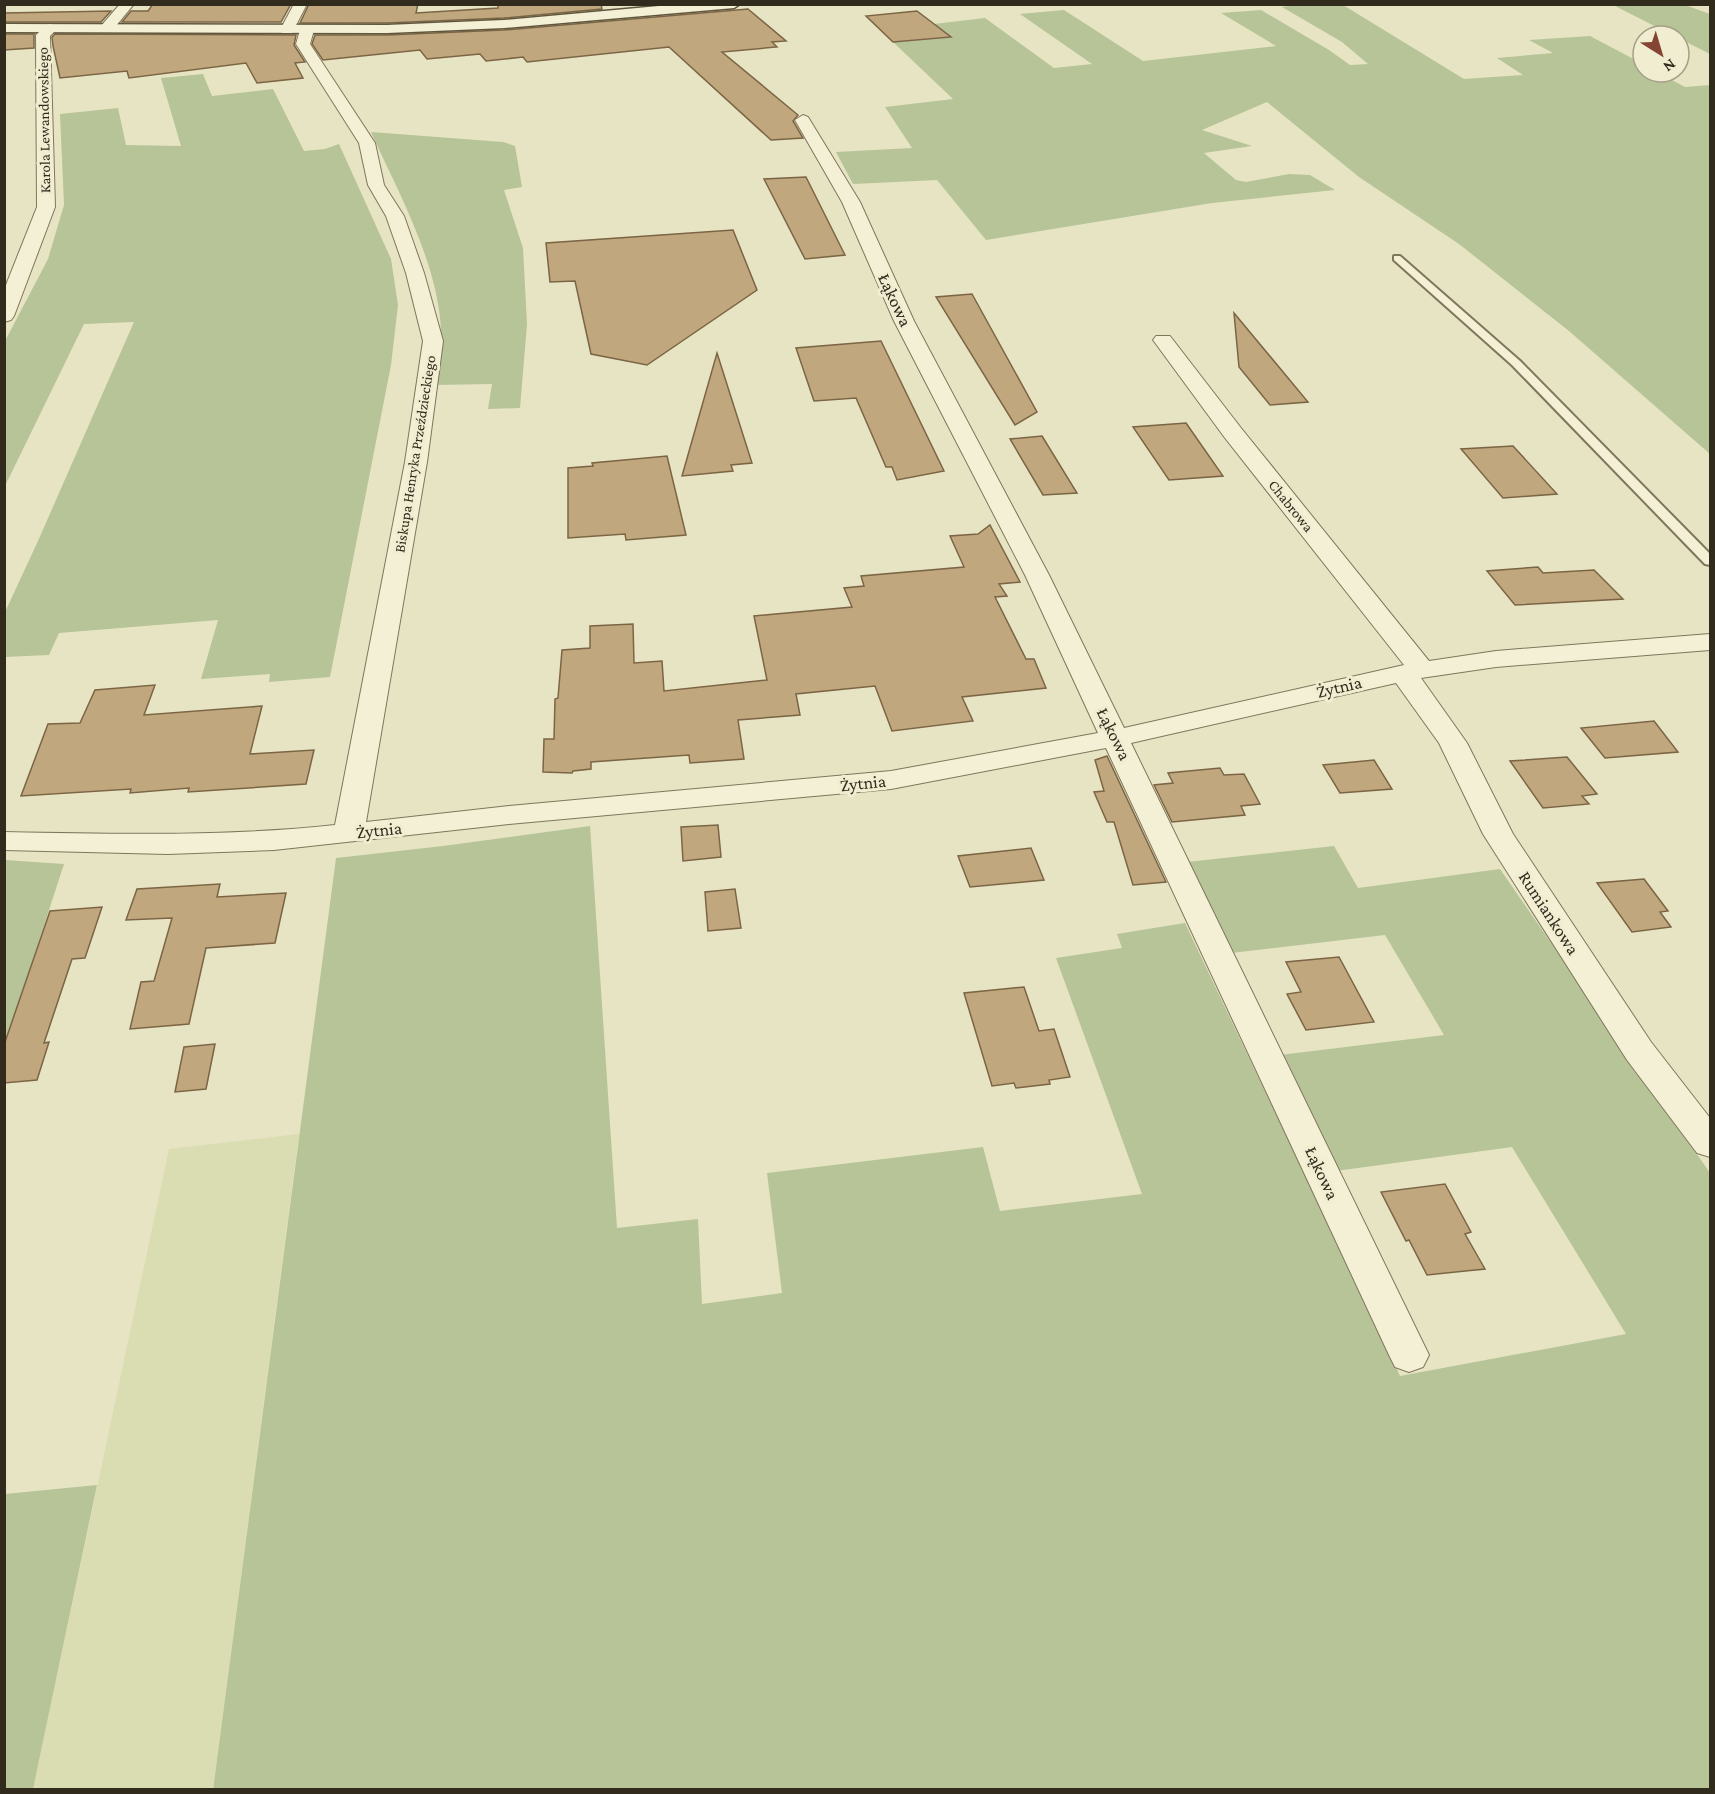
<svg xmlns="http://www.w3.org/2000/svg" width="1715" height="1794" viewBox="0 0 1715 1794" font-family="'Crimson Pro',serif">
	<style>
		.farmland { fill: #dadcb1 }
		.green { fill: #b6c498 }
		.building { fill: #c1a77d; stroke: #7b6545; stroke-width: 1.5 }
		.lines { fill: none; stroke-linecap: round; stroke-linejoin: round }
		.lane-casing { stroke: #7f765c; stroke-width: 4 }
		.street-casing { stroke: #7f765c; stroke-width: 2 }
		.secondary-casing { stroke: #61573f; stroke-width: 3 }
		.lane { fill: #f3f0d5; fill-rule: evenodd }
		.street { fill: #f3f0d5; fill-rule: evenodd }
		.secondary { fill: #f3f0d5; fill-rule: evenodd }
		.labels { text-anchor: middle; dominant-baseline: central; stroke-width: 6; stroke-linejoin: round; paint-order: stroke }
		.far-street-label { font-size: 15px; fill: #312b1e; stroke: #f0edd1 }
		.street-label { font-size: 18px; fill: #312b1e; stroke: #f0edd1 }
	</style>
	<rect width="100%" height="100%" fill="#e7e4c3"/>
	<path class="farmland" d="M299,1134l-86,655h-180l136,-640z"/>
	<g class="green">
		<path d="M1299,4l44,1 121,74 59,-4 -26,-17 56,-5 -24,-13 61,-4 53,28v8h14l28,15 25,-2v369l-141,-123 -110,-87 -100,-67 -92,-75 -65,28 50,16 -48,7 32,27 10,2 43,-8 21,1 25,15 -123,13 -226,37 -49,-60 -84,4 -17,-32 76,-4 -27,-41 68,-8 -60,-57 57,-5 -16,-13 51,-6 69,50 38,-4 -72,-50 44,-4 79,51 133,-15 -55,-33 40,-3 68,40 21,15 18,-1 -26,-22 -60,-35z"/>
		<path d="M1613,5h72l25,9v40z"/>
		<path d="M203,74l9,22 61,-7 31,62 21,-2 14,-5 52,115 7,46 -7,60 -61,312 -61,5 1,-8 -69,5 17,-59 -159,13 -10,22 -44,2v-45l33,-71 96,-219 -50,2 -79,162v-145l43,-82 16,-54 -4,-91 58,-6 8,37 55,1 -20,-68z"/>
		<path d="M371,132l132,10 12,4 7,41 -18,3 19,58 4,76 -7,84 -32,1 4,-25 -57,1c2,-17 6,-37 6,-55 -3,-67 -43,-138 -70,-198z"/>
		<path d="M590,826l27,402 81,-9 4,85 80,-11 -15,-120 216,-26 17,64 142,-17 -86,-236 66,-10 -5,-14 68,-11 215,453 226,-42 -114,-187 -176,24 -56,-116 164,-20 -59,-100 -154,18 -44,-91 147,-16 24,42 142,-19 210,304v616l-1497,1 123,-932 107,-12z"/>
		<path d="M5,860l59,4 -59,181z"/>
		<path d="M97,1485l-64,304h-28v-295z"/>
	</g>
	<g class="building">
		<path d="M153,4h138l-10,18h-159l9,-11h17z"/>
		<path d="M309,4h109l-2,9 82,-5v-3l17,-1h86l1,5 -98,9 -117,5h-87z"/>
		<path d="M748,9l38,32 -14,1 5,5 -55,5 76,63 -5,6 10,17 -32,2 -102,-93 -142,15 -4,-5 -37,4 -6,-7 -53,5 -7,-9 -97,10 -11,-16 3,-9h72l117,-5z"/>
		<path d="M111,11l-10,11h-97v-9z"/>
		<path d="M917,11l34,26 -58,5 -27,-26z"/>
		<path d="M4,34h30v14l-30,2z"/>
		<path d="M55,34l241,1 -2,10 11,17 -10,1 8,15 -46,5 -11,-20 -117,15 -2,-7 -67,7 -7,-32 -1,-9z"/>
		<path d="M806,177l39,78 -40,4 -41,-80z"/>
		<path d="M733,230l24,60 -110,75 -56,-11 -16,-73 -25,1 -4,-39z"/>
		<path d="M972,294l65,118 -22,13 -79,-128z"/>
		<path d="M1234,313l74,89 -38,3 -31,-38z"/>
		<path d="M881,341l63,130 -47,9 -5,-13h-6l-30,-69 -42,3 -18,-53z"/>
		<path d="M717,353l35,110 -21,2 2,6 -51,5z"/>
		<path d="M1186,423l37,53 -54,4 -36,-53z"/>
		<path d="M1042,436l35,57 -34,2 -33,-56z"/>
		<path d="M1513,446l44,48 -54,4 -42,-49z"/>
		<path d="M667,456l19,79 -60,5 -1,-6 -57,4v-70l25,-2 -1,-3z"/>
		<path d="M990,525l30,57 -21,2 8,12 -12,1 31,62h8l12,29 -84,9 11,24 -81,10 -17,-45 -79,8 4,21 -62,5 6,39 -54,4 -1,-8 -98,7v7l-18,2 -1,2 -29,-1 1,-33h10l1,-40 3,-1 4,-48 28,-2v-22l43,-2 1,39 28,-2 2,30 103,-11 -13,-64 98,-9 -8,-19 20,-2 -3,-10 103,-9 -14,-31 28,-2z"/>
		<path d="M1538,567l5,6 51,-3 29,29 -108,6 -28,-34z"/>
		<path d="M155,685l-11,30 118,-9 -12,48 64,-4 -8,34 -118,8 1,-4 -59,5 1,-4 -110,7 27,-72 32,-1 15,-33z"/>
		<path d="M1654,721l24,31 -73,6 -24,-30z"/>
		<path d="M1107,756l59,126 -33,3 -19,-63h-7l-13,-30 10,-1 -9,-31z"/>
		<path d="M1567,757l30,37 -15,2 7,8 -46,4 -33,-47z"/>
		<path d="M1374,760l18,29 -52,4 -17,-28z"/>
		<path d="M1220,768l4,7 20,-1 16,30 -19,2 4,9 -73,7 -18,-37 19,-2 -5,-10z"/>
		<path d="M718,825l3,32 -38,4 -2,-34z"/>
		<path d="M1031,848l13,32 -74,7 -12,-31z"/>
		<path d="M1644,879l24,32 -8,1 11,15 -39,5 -35,-49z"/>
		<path d="M220,884l-3,13 69,-4 -11,50 -69,5 -17,76 -59,5 11,-47 13,-1 18,-63 -46,2 11,-31z"/>
		<path d="M735,889l6,39 -33,3 -3,-39z"/>
		<path d="M102,907l-17,51 -13,1 -28,84 5,-1 -12,38 -33,3v-38l46,-134z"/>
		<path d="M1339,957l35,65 -68,8 -19,-36 14,-2 -15,-30z"/>
		<path d="M1024,987l15,44 15,-2 16,48 -21,3 1,4 -34,4 -2,-5 -22,3 -28,-93z"/>
		<path d="M215,1044l-9,45 -31,3 9,-45z"/>
		<path d="M1445,1184l26,48 -6,2 20,35 -58,6 -18,-35 -3,1 -25,-49z"/>
	</g>
	<g class="lines">
		<defs>
			<path id="lane" d="M1394,256h6l120,105 190,193v11l-5,-1 -193,-199 -118,-105z"/>
			<g id="street">
				<path d="M120,4h14l-23,28h-10l-2,-3 2,-3z"/>
				<path d="M294,4h13l-15,29h-10l-2,-3z"/>
				<path d="M51,24l7,4 -8,8 5,171 -41,109 -3,4 -7,2v-32l33,-83 -1,-172 10,-10z"/>
				<path d="M307,26l7,4 -4,14 65,99 9,42 20,31 20,57 19,68 -16,121 -61,360 143,-16 382,-35 207,-38 -73,-158 -131,-254 -52,-119 -47,-82 8,-5 5,2 52,85 54,119 135,254 75,153 280,-63 -179,-227 -69,-94 -3,-4 3,-4h14l71,92 188,233 67,-10 214,-17v16l-214,17 -75,11 46,65 46,91 138,208 59,76v39l-13,-4 -70,-93 -144,-226 -44,-91 -43,-60 -265,60 298,612 -6,12 -14,5 -14,-5 -6,-12 -283,-607 -215,41 -382,35 -235,26 -106,4 -164,-4v-18c111,2 221,5 331,-7l70,-363 18,-121 -17,-68 -20,-57 -18,-31 -9,-42 -63,-99 4,-14z"/>
			</g>
			<path id="secondary" d="M681,4h59l-6,4 -230,20 -117,5 -383,-1v-8l383,1 117,-5z"/>
		</defs>
		<use href="#lane" class="lane-casing"/>
		<use href="#street" class="street-casing"/>
		<use href="#secondary" class="secondary-casing"/>
		<use href="#lane" class="lane"/>
		<use href="#street" class="street"/>
		<use href="#secondary" class="secondary"/>
	</g>
	<g class="labels">
		<g class="far-street-label">
			<text transform="translate(44 120) rotate(-91)">Karola Lewandowskiego</text>
			<text transform="translate(415 454) rotate(-81)">Biskupa Henryka Przeździeckiego</text>
			<text transform="translate(1291 506) rotate(51)">Chabrowa</text>
		</g>
		<g class="street-label">
			<text transform="translate(895 300) rotate(65)">Łąkowa</text>
			<text transform="translate(1339 687) rotate(-13)">Żytnia</text>
			<text transform="translate(1114 734) rotate(64)">Łąkowa</text>
			<text transform="translate(863 783) rotate(-6)">Żytnia</text>
			<text transform="translate(379 830) rotate(-6)">Żytnia</text>
			<text transform="translate(1549 913) rotate(57)">Rumiankowa</text>
			<text transform="translate(1322 1173) rotate(65)">Łąkowa</text>
		</g>
	</g>
	<rect width="1715" height="1794" fill="none" stroke="#312b1e" stroke-width="12"/>
	<g transform="translate(1661 54) rotate(143)"><circle r="28" fill="#f0edd1" stroke="#a49f89" stroke-width="1.5"/>
	<path d="M0-4.5L10 22L0 15L-10 22Z" fill="#864434"/>
	<text y="-9" font-size="16" font-weight="bold" text-anchor="middle" fill="#312b1e">N</text>
	</g>
</svg>
